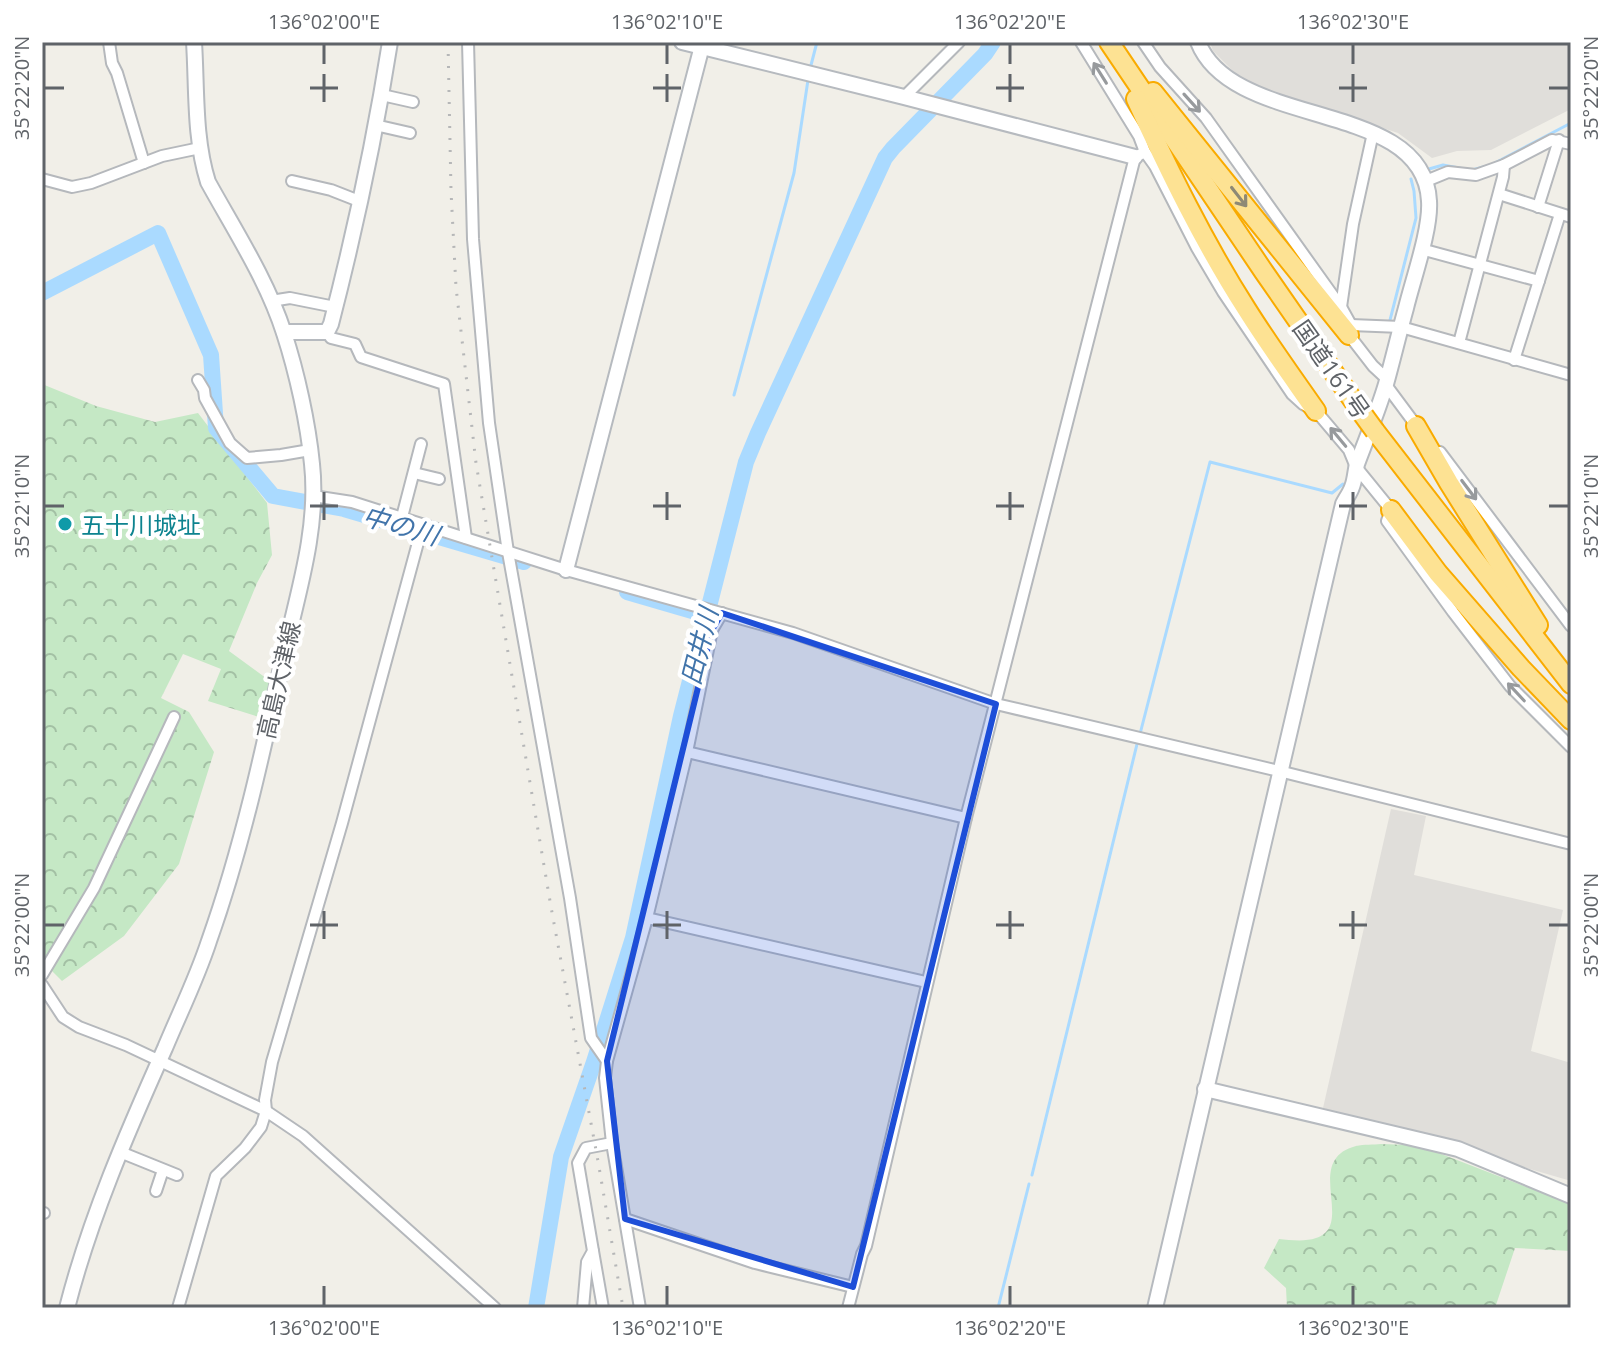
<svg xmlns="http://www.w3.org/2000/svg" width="1613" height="1350" viewBox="0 0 1613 1350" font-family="'Open Sans','Noto Sans JP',sans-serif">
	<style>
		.industrial { fill: #e0deda }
		.forest { fill: url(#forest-crowns) }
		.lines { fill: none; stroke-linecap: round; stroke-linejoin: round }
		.stream { stroke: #aadaff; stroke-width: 3 }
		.river { stroke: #aadaff; stroke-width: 16 }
		.street-casing { stroke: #b5b8bc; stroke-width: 14 }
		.secondary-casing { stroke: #b6babf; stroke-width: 18 }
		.highway-casing { stroke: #f9ab00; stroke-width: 22 }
		.street { stroke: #fff; stroke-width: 10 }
		.secondary { stroke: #fff; stroke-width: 14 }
		.highway { stroke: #fde293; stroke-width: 18 }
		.rail { stroke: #b6b7b8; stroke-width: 3; stroke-dasharray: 2 10; stroke-linecap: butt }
		.highway-bridge-casing { stroke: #f9ab00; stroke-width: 22; stroke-linecap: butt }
		.highway-bridge { stroke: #fde293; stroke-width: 18 }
		.oneway { stroke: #979a9d }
		.oneway2 { stroke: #8e8975 }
		.marked { fill: #1d4ed8; fill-opacity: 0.2; stroke: #1d4ed8; stroke-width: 6; stroke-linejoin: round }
		.ticks { fill: none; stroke: #5f6368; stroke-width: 3 }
		.culture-dot { fill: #0f9aa8; stroke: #fff; stroke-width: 3 }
		.labels { text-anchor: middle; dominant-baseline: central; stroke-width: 8; stroke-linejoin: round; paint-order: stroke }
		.street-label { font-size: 24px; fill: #5f6368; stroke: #fff }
		.culture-label { font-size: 24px; fill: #0d838f; stroke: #fff; text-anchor: start }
		.water-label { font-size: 26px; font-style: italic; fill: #4174aa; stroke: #fff }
		.neatline { fill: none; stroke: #5f6368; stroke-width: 3 }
		.ticks-label { font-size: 20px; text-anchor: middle; fill: #5f6368 }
	</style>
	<defs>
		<pattern id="forest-crowns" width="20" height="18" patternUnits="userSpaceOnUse" patternTransform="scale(2)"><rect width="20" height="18" fill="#c5e8c5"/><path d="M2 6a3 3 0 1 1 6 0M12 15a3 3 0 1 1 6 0" fill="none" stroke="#a3c0a4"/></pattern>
	</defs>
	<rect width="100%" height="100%" fill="#f1efe8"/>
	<g class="industrial">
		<path d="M1210,42h361v67l-80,41 -34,1 -25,7 -34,-25 -152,-49 -33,-33z"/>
		<path d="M1391,809l35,7 -12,59 149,35 -32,141 40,12v118l-248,-73z"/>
	</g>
	<g class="forest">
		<path d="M42,384l54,22 59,16 43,-9 69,90 5,52 -15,28 -28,68 41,30 -8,37 -54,-17 13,-32 -38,-15 -22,44 28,14 25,40 -35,112 -55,72 -62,45 -20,-20z"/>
		<path d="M1381,1144l29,1 21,5 140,54v47l-56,-3 -20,60h-208l-1,-20 -22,-20 15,-29c11,1 26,3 37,-1 40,-13 -14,-78 40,-92 8,-2 17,-1 25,-2z"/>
	</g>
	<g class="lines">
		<g class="stream">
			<path d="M810,69l7,-27"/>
			<path d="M1429,169l14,-4 21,4"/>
			<path d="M1472,170l19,-5 80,-42"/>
			<path d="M1389,324l27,-106 -2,-27 -3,-12"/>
			<path d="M734,395l60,-222 14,-93"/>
			<path d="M1140,734l70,-272 122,31 11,-9"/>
			<path d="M1032,1175l106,-435"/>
			<path d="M998,1308l31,-124"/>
		</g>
		<g class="river">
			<path d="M42,293l116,-60 53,122 5,73 57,68 71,13 180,53"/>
			<path d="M627,592l79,23"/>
			<path d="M536,1308l25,-151 33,-95 39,-124 48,-222 65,-254 12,-29 127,-275 8,-10 92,-94 8,-12"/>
		</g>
		<defs>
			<g id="street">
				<path d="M109,42l3,21 5,10 27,90"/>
				<path d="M468,42l5,197 16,184 19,129 62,346 21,140 16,23"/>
				<path d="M1081,42l58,94 6,16 10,14 42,82 26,44 69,102 11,10 13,7 33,39 7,17 35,43 -4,11 66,91 57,74 61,61"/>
				<path d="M1143,42l17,25 46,51 135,189 10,18 -2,10 24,31 14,13"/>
				<path d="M382,95l31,7"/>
				<path d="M904,97l55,-55"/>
				<path d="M375,125l35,8"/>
				<path d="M42,179l30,8 19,-4 71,-27 38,-8"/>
				<path d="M292,181l39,9 28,11"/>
				<path d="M1426,181l22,-9 28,3 28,-10 48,-25 19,4"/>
				<path d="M1499,194l72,23"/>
				<path d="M1538,207l21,-67"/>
				<path d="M1421,249l118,32"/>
				<path d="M271,301l19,-3 45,9"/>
				<path d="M1341,307l12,-83 20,-91"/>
				<path d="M1351,325l50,2 170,48"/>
				<path d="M327,332l4,6 24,6 6,13 83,27 22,154"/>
				<path d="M1459,343l44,-166 1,-12"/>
				<path d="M1514,360l46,-146"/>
				<path d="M198,380l6,10 1,8 25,45 17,15 34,-3 29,-5"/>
				<path d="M1386,385l32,43"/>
				<path d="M1440,452l131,174"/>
				<path d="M414,473l25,6"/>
				<path d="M313,496l39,6 214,68 227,63 203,71 283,67 292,73"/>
				<path d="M402,517l19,-73"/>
				<path d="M687,752l279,66"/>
				<path d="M647,918l279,64"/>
				<path d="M42,975l52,-87 80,-171"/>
				<path d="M42,985l21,32 16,10 47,18 140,66 37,25 192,172"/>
				<path d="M120,1152l57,23"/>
				<path d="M156,1191l7,-21"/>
				<path d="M42,1213h2"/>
				<path d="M625,1219l130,44 98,24"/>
				<path d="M593,1251l10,57"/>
				<path d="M178,1308l38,-132 29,-28 16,-21 5,-16 -1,-11 7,-38 70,-239 81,-299"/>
				<path d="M583,1308l4,-46 6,-11 -15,-88 8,-15 26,-5"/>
				<path d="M640,1308l-28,-165 -7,-65 2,-17 40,-143 40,-166 25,-122 10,-17"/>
				<path d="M848,1308l14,-54 4,-8 100,-428 169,-661 10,-5"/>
			</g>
			<g id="secondary">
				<path d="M682,42l222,55 231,60"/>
				<path d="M284,332h43l4,-8c24,-93 44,-187 59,-282"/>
				<path d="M566,570l137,-528"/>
				<path d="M1205,1089l253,60 113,47"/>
				<path d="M67,1308c23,-90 60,-175 98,-260 15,-36 32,-70 44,-107 33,-93 54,-190 75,-287 14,-61 35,-127 28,-190 -4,-41 -15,-91 -28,-131 -17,-53 -49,-102 -76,-151 -14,-44 -11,-94 -14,-140"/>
				<path d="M1155,1308l188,-804c3,-6 7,-11 9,-17 3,-7 3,-15 5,-23 10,-27 21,-53 29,-80 7,-25 13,-51 20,-76 7,-29 25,-79 23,-107 -5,-103 -196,-70 -231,-159"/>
			</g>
			<g id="highway">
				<path d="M1109,42l155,230 95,137"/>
				<path d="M1153,92l196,243"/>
				<path d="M1136,99c33,72 68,144 111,211 22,35 46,68 69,101"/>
				<path d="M1416,426l33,57 89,142"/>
				<path d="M1375,431l196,253"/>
				<path d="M1391,510l47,63 83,95 50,52"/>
			</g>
		</defs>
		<use href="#street" class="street-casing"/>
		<use href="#secondary" class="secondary-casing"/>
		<use href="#highway" class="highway-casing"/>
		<use href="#street" class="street"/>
		<use href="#secondary" class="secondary"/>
		<use href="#highway" class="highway"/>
		<path class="rail" d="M448,42l3,149 5,96 20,176 75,444 47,254 25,147"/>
		<defs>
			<path id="highway-bridge" d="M1359,409l16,22"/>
		</defs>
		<use href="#highway-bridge" class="highway-bridge-casing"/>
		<use href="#highway-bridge" class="highway-bridge"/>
	</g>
	<defs><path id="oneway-shaft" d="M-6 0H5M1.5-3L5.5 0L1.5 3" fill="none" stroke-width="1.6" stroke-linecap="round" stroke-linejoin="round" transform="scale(2)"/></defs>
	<g class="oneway">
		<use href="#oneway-shaft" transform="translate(1100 73) rotate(-122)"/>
		<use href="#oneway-shaft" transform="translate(1192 103) rotate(48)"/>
		<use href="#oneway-shaft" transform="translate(1338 437) rotate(-130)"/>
		<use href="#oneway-shaft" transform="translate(1469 490) rotate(53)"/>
		<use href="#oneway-shaft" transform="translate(1516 692) rotate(-133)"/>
	</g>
	<use class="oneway2" href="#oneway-shaft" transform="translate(1239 197) rotate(52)"/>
	<path class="marked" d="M722,613l274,91 -143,583 -228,-68 -18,-158 105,-431z"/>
	<path class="ticks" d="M324,44v20M667,44v20M1010,44v20M1353,44v20M324,74v28M667,74v28M1010,74v28M1353,74v28M44,88h20M310,88h28M653,88h28M996,88h28M1339,88h28M1549,88h20M324,492v28M667,492v28M1010,492v28M1353,492v28M44,506h20M310,506h28M653,506h28M996,506h28M1339,506h28M1549,506h20M324,911v28M667,911v28M1010,911v28M1353,911v28M44,925h20M310,925h28M653,925h28M996,925h28M1339,925h28M1549,925h20M324,1286v20M667,1286v20M1010,1286v20M1353,1286v20"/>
	<circle class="culture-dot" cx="65" cy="524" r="8"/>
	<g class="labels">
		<g class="street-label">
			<text transform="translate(1332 369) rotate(55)">国道161号</text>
			<text transform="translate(278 680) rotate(-77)">高島大津線</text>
		</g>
		<g class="culture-label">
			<text x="81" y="524">五十川城址</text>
		</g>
		<g class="water-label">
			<text transform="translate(401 525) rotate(16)">中の川</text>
			<text transform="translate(699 646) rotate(-76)">田井川</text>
		</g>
	</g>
	<rect width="1613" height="1350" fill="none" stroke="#ffffff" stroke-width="88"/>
	<rect x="44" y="44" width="1525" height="1262" class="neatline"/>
	<g class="ticks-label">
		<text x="324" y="29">136°02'00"E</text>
		<text x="667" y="29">136°02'10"E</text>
		<text x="1010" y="29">136°02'20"E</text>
		<text x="1353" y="29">136°02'30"E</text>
		<text transform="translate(22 88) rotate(-90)" y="7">35°22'20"N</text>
		<text transform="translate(1591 88) rotate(-90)" y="7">35°22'20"N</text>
		<text transform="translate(22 506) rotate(-90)" y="7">35°22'10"N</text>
		<text transform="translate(1591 506) rotate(-90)" y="7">35°22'10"N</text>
		<text transform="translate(22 925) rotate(-90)" y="7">35°22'00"N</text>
		<text transform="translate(1591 925) rotate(-90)" y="7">35°22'00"N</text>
		<text x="324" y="1335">136°02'00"E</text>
		<text x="667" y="1335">136°02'10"E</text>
		<text x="1010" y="1335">136°02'20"E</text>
		<text x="1353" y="1335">136°02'30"E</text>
	</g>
</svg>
